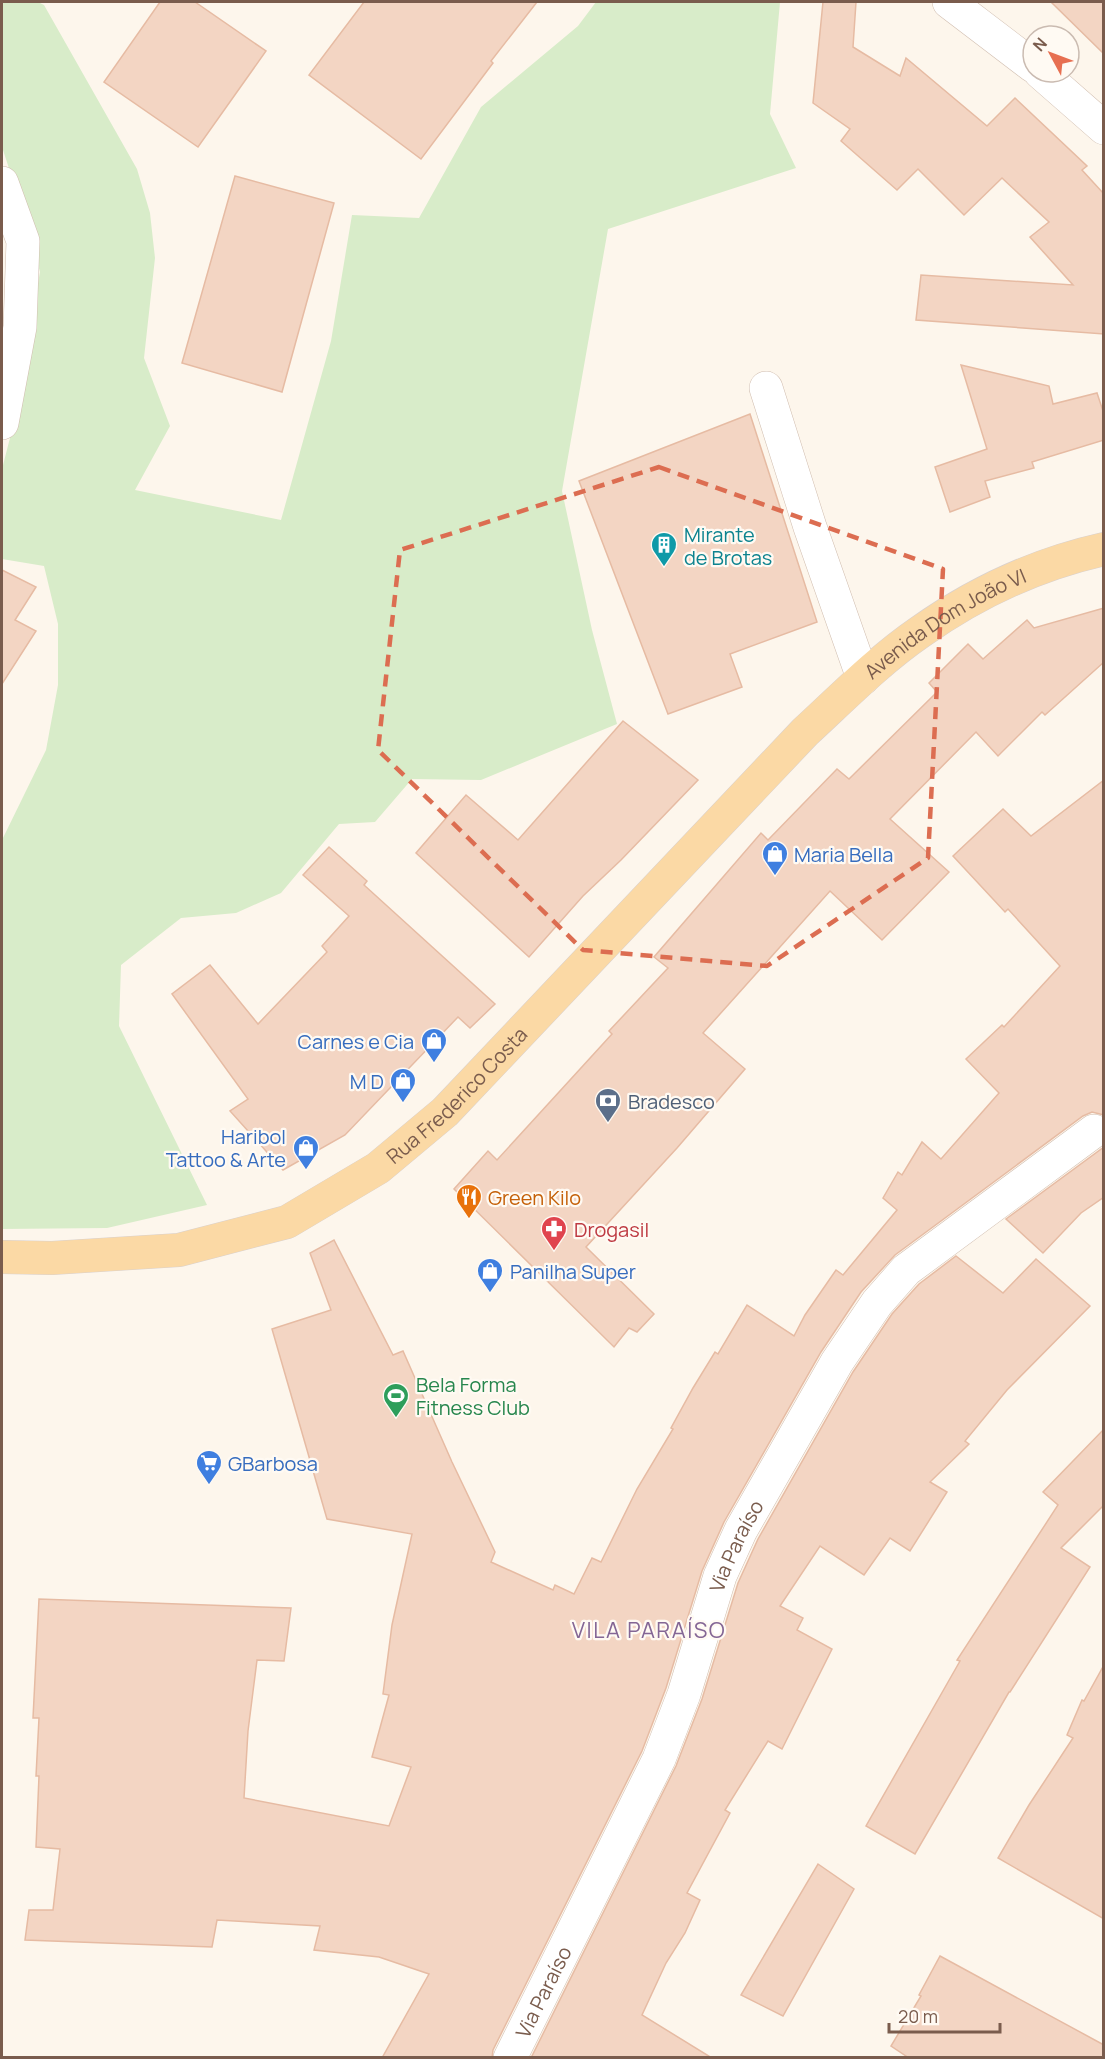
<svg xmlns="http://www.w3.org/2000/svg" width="1105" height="2059" viewBox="0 0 1105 2059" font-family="Manrope,sans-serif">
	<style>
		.green { fill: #d8ecc9 }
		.building { fill: #f3d5c3; stroke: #e6bba3; stroke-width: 1.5 }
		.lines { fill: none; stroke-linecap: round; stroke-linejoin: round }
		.minor-casing { stroke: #d1beb0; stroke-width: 34 }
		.major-casing { stroke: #dad1cd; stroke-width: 34 }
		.minor { stroke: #fff; stroke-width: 33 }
		.major { stroke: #fbd9a5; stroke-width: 33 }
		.marked { fill: none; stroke: #dc6d51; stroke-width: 4.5; stroke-dasharray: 12 8; stroke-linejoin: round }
		.labels { text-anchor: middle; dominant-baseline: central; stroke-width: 4.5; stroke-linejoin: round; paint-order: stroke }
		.culture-label { font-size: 20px; fill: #0d838f; stroke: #fffaf3; text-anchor: start }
		.street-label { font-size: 20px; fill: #7a5c4d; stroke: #fffaf3 }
		.shop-label { font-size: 20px; fill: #366cbe; stroke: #fffaf3; text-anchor: start }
		.service-label { font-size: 20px; fill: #4e5e75; stroke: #fffaf3; text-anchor: start }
		.food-label { font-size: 20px; fill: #c56008; stroke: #fffaf3; text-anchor: start }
		.health-label { font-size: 20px; fill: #be3a42; stroke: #fffaf3; text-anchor: start }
		.leisure-label { font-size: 20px; fill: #27864d; stroke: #fffaf3; text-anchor: start }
		.quarter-label { font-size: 22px; letter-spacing: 1.5px; fill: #846695; stroke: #fffaf3 }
	</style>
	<rect width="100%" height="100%" fill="#fdf6ec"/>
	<path class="green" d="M2,2h36l6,3 93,164 13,44 5,45 -11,100 26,68 -35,64 146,30 50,-179 21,-126 67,3 62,-111 97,-81 18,-24h184l-10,112 26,54 -188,61 -46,262 30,139 25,94 -136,56 -69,-1 -37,43 -36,2 -58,69 -45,20 -55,5 -60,47 -2,61 88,179 -100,23 -105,1v-389l44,-90 12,-65v-61l-14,-58 -42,-7v-90l9,-35 29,-162 -16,-58 -22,-67z"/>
	<g class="building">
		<path d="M160,2h35l71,49 -68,96 -94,-65z"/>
		<path d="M364,2h173l-46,59 2,2 -72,96 -112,-84z"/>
		<path d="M823,2h33l-3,45 47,29 6,-18 81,68 28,-28 72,68 -5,4 22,24v140l-188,-14 5,-45 152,10 -43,-48 19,-15 -47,-44 -38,37 -46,-46 -21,21 -56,-49 9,-12 -37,-26z"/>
		<path d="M1051,2h53v52z"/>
		<path d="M235,176l99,27 -52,189 -100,-29z"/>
		<path d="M961,365l88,21 4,18 44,-11 7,21v26l-72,22 2,6 -49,13 5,16 -40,15 -15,-45 52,-18z"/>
		<path d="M750,414l67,208 -87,32 12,33 -74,27 -89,-233z"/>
		<path d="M2,570l34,17 -21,33 21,11 -34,53z"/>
		<path d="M1104,608v54l-59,53 -3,-3 -44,44 -22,-24 -86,87 59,53 -67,68 -52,-49 -127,142 42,36 -68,79 -91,99 68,67 -17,18 -8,-4 -15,19 -160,-158 34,-38 9,9 115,-126 -3,-3 59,-63 -14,-11 107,-124 7,7 69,-71 12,10 88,-87 -8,-9 39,-39 15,15 44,-39 7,8z"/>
		<path d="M623,721l75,59 -77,80 -38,36 -54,61 -113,-104 50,-58 52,45z"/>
		<path d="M1104,780v335l-12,-3 -9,4 -188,139 -34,37 -40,60 -97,170 -22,49 -36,117 -24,63 -149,299 -1,8h-110l47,-84 -50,-17 -65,-7 6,-24 -103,-6 -5,27 -187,-7 4,-30h24l7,-61 -24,-2 3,-71h-3l3,-58h-6l6,-119 252,9 -7,53 -27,-1 -9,71 -4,67 145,28 22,-59 -39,-10 17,-62 -6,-1 9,-69 20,-91 -85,-15 -55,-190 59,-19 -21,-57 24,-13 59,115 10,-4 49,111 43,90 -4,10 62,28 2,-5 19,9 18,-36 9,4 36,-73 36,-60 -2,-1 22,-40 22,-36 3,2 29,-49 47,31 11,-21 31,-45 7,5 54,-65 -14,-12 15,-26 4,3 20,-33 19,17 58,-66 -33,-34 36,-34 2,2 56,-61 -52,-57 -3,3 -52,-56 50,-47 28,27z"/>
		<path d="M329,847l38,34 -3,4 131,119 -25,24 -12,-11 -113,118 -62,35 -53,-59 18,-12 -76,-105 38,-29 48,59 69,-72 -5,-6 27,-30 -46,-41z"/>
		<path d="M1104,1147v50l-23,16 -38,40 -37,-34z"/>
		<path d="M956,1256l47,37 33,-34 54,47 -83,84 -42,51 4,3 -39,38 17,10 -37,59 -20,-13 -26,37 -44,-29 -40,60 23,12 -6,12 35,19 -50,100 -14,-8 -43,69 5,3 -43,80 13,7 -15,33 -19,30 -24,52 70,43h-181l145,-292 26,-67 36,-116 20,-44 95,-167 39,-58 27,-30z"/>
		<path d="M1104,1429v76l-43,43 29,19 -80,125h-1l-94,162 -49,-28 94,-165 -3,-1 101,-155 -15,-13z"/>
		<path d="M1104,1665v254l-106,-61 31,-53 44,-67 -6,-3 15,-35 2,1z"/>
		<path d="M818,1864l36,25 -71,127 -42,-21z"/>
		<path d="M940,1956l164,89v13h-195l-18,-12 30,-50 -2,-1z"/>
	</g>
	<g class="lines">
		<defs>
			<g id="minor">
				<path d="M949,2l84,64"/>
				<path d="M1040,72l64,56"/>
				<path d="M2,183l21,58 -3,86 -18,96"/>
				<path d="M766,388l44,139 53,151"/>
				<path id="s1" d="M510,2058l149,-299 25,-65 36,-118 21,-46 96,-168 40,-59 29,-33 188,-139"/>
			</g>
			<g id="major">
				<path id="s2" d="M2,1257l50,1 127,-8 108,-28 91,-54 67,-56 360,-380c37,-34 73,-71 115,-100 55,-39 117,-68 184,-83"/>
			</g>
		</defs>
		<use href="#minor" class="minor-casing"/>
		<use href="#major" class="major-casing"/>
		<use href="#minor" class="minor"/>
		<use href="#major" class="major"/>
	</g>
	<path class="marked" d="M659,467l284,102 -15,289 -161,108 -184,-16 -205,-200 22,-200z"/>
	<defs>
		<symbol id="building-pin" viewBox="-11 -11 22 30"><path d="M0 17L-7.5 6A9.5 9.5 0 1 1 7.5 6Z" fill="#0f9aa8" stroke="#fffaf3"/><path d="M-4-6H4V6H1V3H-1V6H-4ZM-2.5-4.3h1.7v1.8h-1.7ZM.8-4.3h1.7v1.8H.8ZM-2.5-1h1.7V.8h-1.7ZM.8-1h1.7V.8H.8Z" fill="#fff"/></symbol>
		<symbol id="shop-pin" viewBox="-11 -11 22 30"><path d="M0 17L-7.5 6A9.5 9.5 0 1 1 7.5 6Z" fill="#3f7fe0" stroke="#fffaf3"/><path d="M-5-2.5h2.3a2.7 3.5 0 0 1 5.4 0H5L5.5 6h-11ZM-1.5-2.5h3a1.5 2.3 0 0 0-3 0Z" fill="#fff"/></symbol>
		<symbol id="bank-pin" viewBox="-11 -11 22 30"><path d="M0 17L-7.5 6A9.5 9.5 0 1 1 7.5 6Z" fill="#5c6f8a" stroke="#fffaf3"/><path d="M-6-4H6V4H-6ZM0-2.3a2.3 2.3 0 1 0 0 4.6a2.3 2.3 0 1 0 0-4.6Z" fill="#fff"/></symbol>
		<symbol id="restaurant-pin" viewBox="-11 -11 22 30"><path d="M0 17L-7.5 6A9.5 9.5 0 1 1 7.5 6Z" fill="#e8710a" stroke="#fffaf3"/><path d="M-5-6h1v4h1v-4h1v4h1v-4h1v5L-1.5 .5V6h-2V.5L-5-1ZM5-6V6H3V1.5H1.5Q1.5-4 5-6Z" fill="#fff"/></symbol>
		<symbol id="pharmacy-pin" viewBox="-11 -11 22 30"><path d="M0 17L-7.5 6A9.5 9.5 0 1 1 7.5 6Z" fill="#e0444e" stroke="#fffaf3"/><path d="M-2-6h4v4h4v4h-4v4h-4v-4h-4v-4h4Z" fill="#fff"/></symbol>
		<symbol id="stadium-pin" viewBox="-11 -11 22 30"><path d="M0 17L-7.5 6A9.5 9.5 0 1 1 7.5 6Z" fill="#2e9e5b" stroke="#fffaf3"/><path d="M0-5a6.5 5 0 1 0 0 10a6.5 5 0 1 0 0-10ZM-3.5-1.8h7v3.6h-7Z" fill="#fff"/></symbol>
		<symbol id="supermarket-pin" viewBox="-11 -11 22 30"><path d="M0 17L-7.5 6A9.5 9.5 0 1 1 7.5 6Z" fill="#3f7fe0" stroke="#fffaf3"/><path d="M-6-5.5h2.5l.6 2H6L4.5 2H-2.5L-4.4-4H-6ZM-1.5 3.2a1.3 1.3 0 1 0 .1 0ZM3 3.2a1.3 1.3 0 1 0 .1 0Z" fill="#fff"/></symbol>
	</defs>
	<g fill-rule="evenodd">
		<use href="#building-pin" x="649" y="530" width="30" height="40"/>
		<use href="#shop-pin" x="760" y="839" width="30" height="40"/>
		<use href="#shop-pin" x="419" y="1026" width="30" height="40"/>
		<use href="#shop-pin" x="388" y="1066" width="30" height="40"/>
		<use href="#bank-pin" x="593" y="1086" width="30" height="40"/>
		<use href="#shop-pin" x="291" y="1133" width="30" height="40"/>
		<use href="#restaurant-pin" x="454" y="1182" width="30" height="40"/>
		<use href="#pharmacy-pin" x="539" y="1214" width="30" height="40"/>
		<use href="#shop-pin" x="475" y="1256" width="30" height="40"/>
		<use href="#stadium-pin" x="381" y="1381" width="30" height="40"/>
		<use href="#supermarket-pin" x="194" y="1448" width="30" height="40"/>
	</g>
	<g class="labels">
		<g class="culture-label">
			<text x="684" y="534">Mirante<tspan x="684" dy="23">de Brotas</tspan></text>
		</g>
		<g class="street-label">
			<text stroke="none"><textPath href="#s2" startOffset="1184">Avenida Dom João VI</textPath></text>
			<text stroke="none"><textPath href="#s2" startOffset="502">Rua Frederico Costa</textPath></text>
			<text stroke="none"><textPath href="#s1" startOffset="561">Via Paraíso</textPath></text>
			<text stroke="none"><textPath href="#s1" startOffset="74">Via Paraíso</textPath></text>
		</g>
		<g class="shop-label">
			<text x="794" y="854">Maria Bella</text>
			<text x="414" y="1041" text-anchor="end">Carnes e Cia</text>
			<text x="384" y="1081" text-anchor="end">M D</text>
			<text x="286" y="1136" text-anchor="end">Haribol<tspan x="286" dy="23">Tattoo &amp; Arte</tspan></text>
			<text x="510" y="1271">Panilha Super</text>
			<text x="228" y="1463">GBarbosa</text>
		</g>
		<g class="service-label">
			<text x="628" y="1101">Bradesco</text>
		</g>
		<g class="food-label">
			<text x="488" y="1197">Green Kilo</text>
		</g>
		<g class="health-label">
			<text x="574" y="1229">Drogasil</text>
		</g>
		<g class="leisure-label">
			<text x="416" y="1384">Bela Forma<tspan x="416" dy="23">Fitness Club</tspan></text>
		</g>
		<g class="quarter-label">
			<text x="649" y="1630">VILA PARAÍSO</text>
		</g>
	</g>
	<rect width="1105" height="2059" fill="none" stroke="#7a5c4d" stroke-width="6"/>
	<g transform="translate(1051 54) rotate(311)"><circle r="28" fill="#fffaf3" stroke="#cabbb1" stroke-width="1.5"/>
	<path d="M0-4.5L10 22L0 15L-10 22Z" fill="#e76f51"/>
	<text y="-9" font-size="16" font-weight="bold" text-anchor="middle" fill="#7a5c4d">N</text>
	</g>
	<path d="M889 2023v9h111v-9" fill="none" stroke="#7a5c4d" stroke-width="3"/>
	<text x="898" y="2023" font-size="18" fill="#7a5c4d" stroke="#fffaf3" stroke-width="4.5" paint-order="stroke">20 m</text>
</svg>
